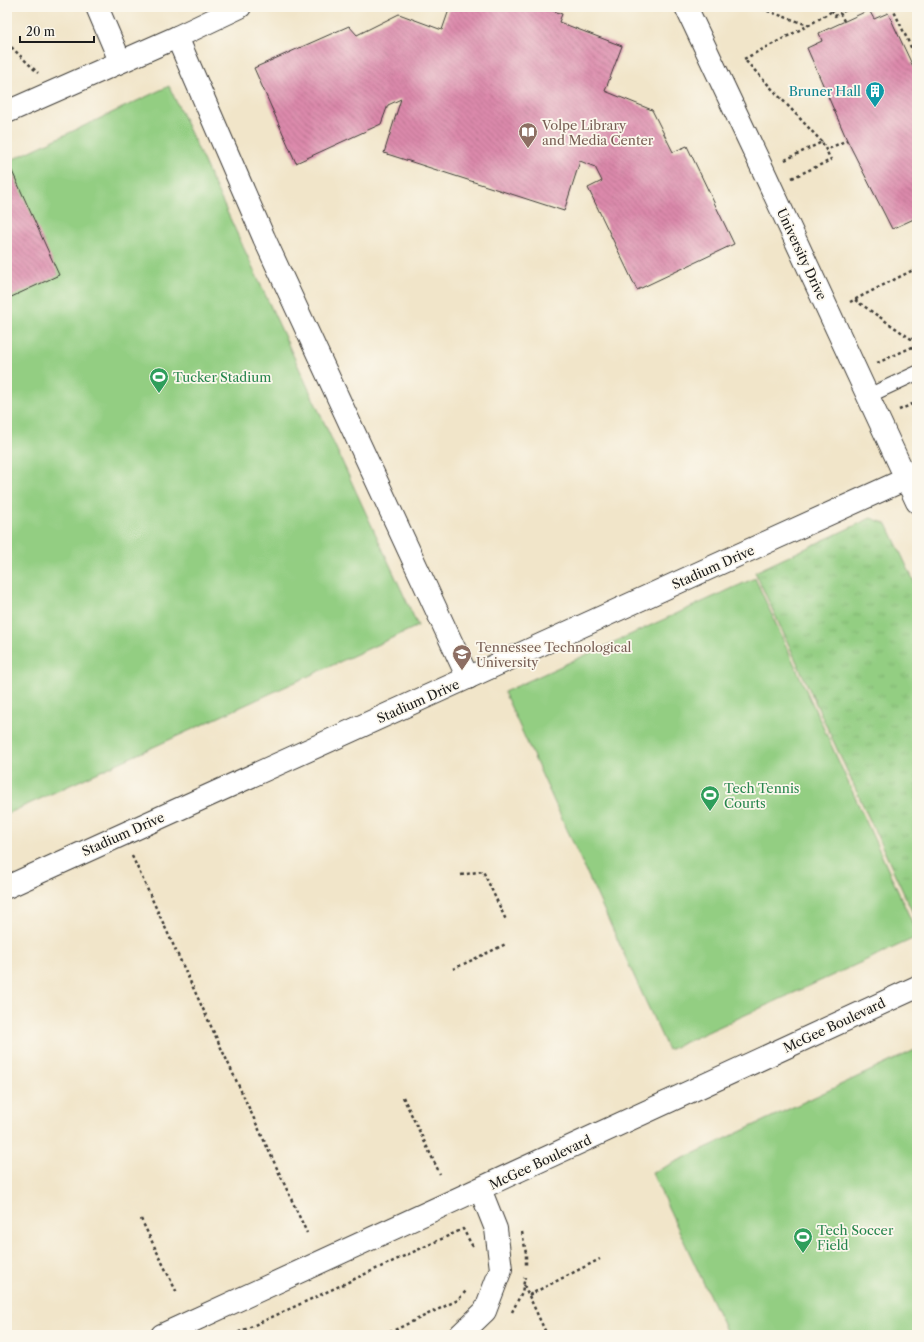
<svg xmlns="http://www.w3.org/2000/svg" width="924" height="1342" viewBox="0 0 924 1342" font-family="'Libre Caslon Text',serif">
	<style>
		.grass { fill: url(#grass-tufts); stroke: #58754f }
		.park { fill: #93ce82; stroke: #58754f }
		.building { fill: url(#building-back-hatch) }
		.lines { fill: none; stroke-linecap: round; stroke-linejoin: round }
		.lane-casing { stroke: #3c3a36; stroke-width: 16 }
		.street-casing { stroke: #3c3a36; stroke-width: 24 }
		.path { stroke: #3c3a36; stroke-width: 2.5; stroke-dasharray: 3 3; stroke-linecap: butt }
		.lane { stroke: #fff; stroke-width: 14 }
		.street { stroke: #fff; stroke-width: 22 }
		.labels { text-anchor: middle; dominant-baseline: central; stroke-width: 3.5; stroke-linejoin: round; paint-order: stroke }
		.culture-label { font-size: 13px; fill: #0d838f; stroke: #fbf7ec; text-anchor: end }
		.education-label { font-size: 13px; fill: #785e54; stroke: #fbf7ec; text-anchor: start }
		.street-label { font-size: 13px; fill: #1c1c1c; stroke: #fbf7ec }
		.leisure-label { font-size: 13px; fill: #27864d; stroke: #fbf7ec; text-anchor: start }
	</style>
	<defs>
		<pattern id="grass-tufts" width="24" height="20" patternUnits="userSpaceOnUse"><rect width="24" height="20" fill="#93ce82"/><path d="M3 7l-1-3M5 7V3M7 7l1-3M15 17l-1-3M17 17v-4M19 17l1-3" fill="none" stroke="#7eb070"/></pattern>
		<pattern id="building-back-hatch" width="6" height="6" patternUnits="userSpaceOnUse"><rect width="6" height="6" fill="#db89ab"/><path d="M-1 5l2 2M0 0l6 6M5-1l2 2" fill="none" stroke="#b16f8a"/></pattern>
	</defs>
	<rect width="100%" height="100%" fill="#fbf7ec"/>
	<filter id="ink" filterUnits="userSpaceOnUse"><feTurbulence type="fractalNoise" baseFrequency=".025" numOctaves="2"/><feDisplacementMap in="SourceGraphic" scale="8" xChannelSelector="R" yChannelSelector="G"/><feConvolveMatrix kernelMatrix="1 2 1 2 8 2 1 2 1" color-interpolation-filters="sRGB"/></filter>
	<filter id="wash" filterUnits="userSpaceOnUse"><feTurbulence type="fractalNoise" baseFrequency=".012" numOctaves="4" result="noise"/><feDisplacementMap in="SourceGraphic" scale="16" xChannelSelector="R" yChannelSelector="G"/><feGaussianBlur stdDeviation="0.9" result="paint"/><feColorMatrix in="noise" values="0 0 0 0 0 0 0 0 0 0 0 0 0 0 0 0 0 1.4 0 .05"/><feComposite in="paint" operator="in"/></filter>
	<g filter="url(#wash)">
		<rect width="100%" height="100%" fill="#f1e5c9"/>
		<path class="grass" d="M871,518l16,6 30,64v334l-162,-350z"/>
		<g class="park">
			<path d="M169,86l249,540 -411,188v-652z"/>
			<path d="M755,578l162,355v4l-249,113 -164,-358z"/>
			<path d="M917,1049v286h-189l-76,-162z"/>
		</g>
		<g id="blocks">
			<g class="building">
				<path d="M450,7h68l5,2 1,-2h19l19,7 -3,8 63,24 -17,45 47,19 21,42 14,-6 47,98 -97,46 -49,-102 14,-7 -7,-14 -15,-6 -16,50 -180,-58 17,-54 -13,6 -7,19 -85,39 -42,-95 95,-42 8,9 42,-21 43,16z"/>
				<path d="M869,10l5,9 14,-6 29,62v146l-1,-3 -24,11 -45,-89 -40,-92 15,-7 -3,-8z"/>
				<path d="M7,160l52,115 -52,24z"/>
			</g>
		</g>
	</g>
	<g filter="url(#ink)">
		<use href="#blocks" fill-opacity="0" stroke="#3c3a36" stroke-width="1"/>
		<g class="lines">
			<defs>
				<path id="lane" d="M868,396l49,-23"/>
				<g id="street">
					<path d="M97,7l23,54"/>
					<path d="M686,7l77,163 154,332"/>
					<path d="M177,37l87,201 204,440"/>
					<path d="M7,112l170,-75 63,-30"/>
					<path d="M7,887l910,-413"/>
					<path d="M162,1335l755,-348"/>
					<path d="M460,1335l25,-24 16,-42 -5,-40 -16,-40"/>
				</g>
			</defs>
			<use href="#lane" class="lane-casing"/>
			<use href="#street" class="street-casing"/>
			<g class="path">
				<path d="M756,7l52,18"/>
				<path d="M892,7l25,53"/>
				<path d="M832,10l3,6 5,-3"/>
				<path d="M844,21l-4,-8 8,-4 -1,-2"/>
				<path d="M7,43l31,30"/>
				<path d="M822,142l-78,-83 65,-34 30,-18"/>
				<path d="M785,160l37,-18 4,8 21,-10"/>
				<path d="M792,178l39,-18 -5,-10"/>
				<path d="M855,300l62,43"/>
				<path d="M850,302l67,-34"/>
				<path d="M877,363l40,-18"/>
				<path d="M899,410l18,-8"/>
				<path d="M132,856l175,377"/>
				<path d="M461,875l22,-4 23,49"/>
				<path d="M453,969l53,-25"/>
				<path d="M403,1097l37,77"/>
				<path d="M141,1219l36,74"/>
				<path d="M522,1232l4,21v14"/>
				<path d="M524,1285l23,50"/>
				<path d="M529,1295l71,-36"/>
				<path d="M512,1312l10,-20 3,-15"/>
				<path d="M233,1335l230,-106 10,18"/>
				<path d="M384,1335l74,-35 8,-9"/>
			</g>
			<use href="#lane" class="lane"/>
			<use href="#street" class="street"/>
		</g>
	</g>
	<defs>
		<symbol id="building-pin" viewBox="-11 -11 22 30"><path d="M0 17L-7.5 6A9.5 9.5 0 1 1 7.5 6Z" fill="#0f9aa8" stroke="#fbf7ec"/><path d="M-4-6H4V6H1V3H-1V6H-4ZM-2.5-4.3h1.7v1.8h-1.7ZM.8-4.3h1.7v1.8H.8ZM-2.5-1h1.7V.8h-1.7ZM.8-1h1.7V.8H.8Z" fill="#fff"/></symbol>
		<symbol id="library-pin" viewBox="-11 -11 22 30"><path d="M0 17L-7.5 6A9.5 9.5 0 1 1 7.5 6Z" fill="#8d6e63" stroke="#fbf7ec"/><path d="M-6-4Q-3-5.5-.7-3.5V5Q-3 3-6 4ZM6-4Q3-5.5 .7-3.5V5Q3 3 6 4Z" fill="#fff"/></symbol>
		<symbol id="stadium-pin" viewBox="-11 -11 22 30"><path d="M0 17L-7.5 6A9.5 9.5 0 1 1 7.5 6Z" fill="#2e9e5b" stroke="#fbf7ec"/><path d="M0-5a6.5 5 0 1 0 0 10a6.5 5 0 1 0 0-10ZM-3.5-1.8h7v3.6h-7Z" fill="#fff"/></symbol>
		<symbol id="university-pin" viewBox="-11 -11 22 30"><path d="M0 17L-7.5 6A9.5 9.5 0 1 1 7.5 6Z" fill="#8d6e63" stroke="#fbf7ec"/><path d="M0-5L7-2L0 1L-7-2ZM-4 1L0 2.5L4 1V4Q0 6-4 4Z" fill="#fff"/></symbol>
	</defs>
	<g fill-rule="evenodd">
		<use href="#building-pin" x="864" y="80" width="22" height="30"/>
		<use href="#library-pin" x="517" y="121" width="22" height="30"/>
		<use href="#stadium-pin" x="148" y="366" width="22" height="30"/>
		<use href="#university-pin" x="451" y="643" width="22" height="30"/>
		<use href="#stadium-pin" x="699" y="784" width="22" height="30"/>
		<use href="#stadium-pin" x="792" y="1226" width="22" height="30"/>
	</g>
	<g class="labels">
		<g class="culture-label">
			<text x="861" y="91">Bruner Hall</text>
		</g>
		<g class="education-label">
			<text x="542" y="125">Volpe Library<tspan x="542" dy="15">and Media Center</tspan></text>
			<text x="476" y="647">Tennessee Technological<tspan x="476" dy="15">University</tspan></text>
		</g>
		<g class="street-label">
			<text transform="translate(802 254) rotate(65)">University Drive</text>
			<text transform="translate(713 567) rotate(-24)">Stadium Drive</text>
			<text transform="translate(418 701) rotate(-24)">Stadium Drive</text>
			<text transform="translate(123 834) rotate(-24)">Stadium Drive</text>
			<text transform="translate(834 1025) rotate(-25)">McGee Boulevard</text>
			<text transform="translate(540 1162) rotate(-25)">McGee Boulevard</text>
		</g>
		<g class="leisure-label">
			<text x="173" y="377">Tucker Stadium</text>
			<text x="724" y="788">Tech Tennis<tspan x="724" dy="15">Courts</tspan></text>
			<text x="817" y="1230">Tech Soccer<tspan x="817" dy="15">Field</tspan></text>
		</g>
	</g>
	<rect width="924" height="1342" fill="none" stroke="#fbf7ec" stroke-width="24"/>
	<path d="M20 36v6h74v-6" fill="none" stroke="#1c1c1c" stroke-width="2"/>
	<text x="26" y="36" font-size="12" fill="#1c1c1c" stroke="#fbf7ec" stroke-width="3" paint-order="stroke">20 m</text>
</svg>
